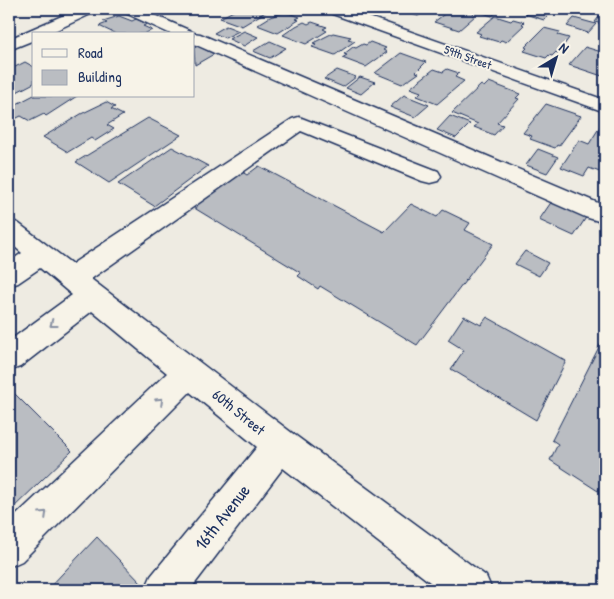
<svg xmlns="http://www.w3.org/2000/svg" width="614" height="599" viewBox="0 0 614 599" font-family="'Patrick Hand',sans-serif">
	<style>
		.building { fill: #babdc2; stroke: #1b2f5e }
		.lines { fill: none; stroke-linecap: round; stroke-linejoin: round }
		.minor-casing { stroke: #1b2f5e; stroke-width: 3 }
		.minor { fill: #f7f3e8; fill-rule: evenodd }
		.oneway { stroke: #8991a3 }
		.labels { text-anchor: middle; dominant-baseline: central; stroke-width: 4; stroke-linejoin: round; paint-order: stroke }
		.far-street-label { font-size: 12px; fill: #1b2f5e; stroke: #f7f3e8 }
		.street-label { font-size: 15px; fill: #1b2f5e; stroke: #f7f3e8 }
		.near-street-label { font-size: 18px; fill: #1b2f5e; stroke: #f7f3e8 }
	</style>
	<rect width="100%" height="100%" fill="#eeebe2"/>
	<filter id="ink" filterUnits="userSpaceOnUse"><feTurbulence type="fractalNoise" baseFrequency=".02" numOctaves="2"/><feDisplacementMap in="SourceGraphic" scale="10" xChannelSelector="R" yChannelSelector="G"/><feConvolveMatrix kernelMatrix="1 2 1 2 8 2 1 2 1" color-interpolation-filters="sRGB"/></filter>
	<g filter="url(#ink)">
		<g class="building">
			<path d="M237,9h27l3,2 -25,15 -22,-8z"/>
			<path d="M395,9h33l-10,7z"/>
			<path d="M451,9h16l-2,2 9,2 -2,2 3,1 -16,14 -25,-8z"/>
			<path d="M480,9h20l-8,7 -15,-5z"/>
			<path d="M531,9h10l11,3 -8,8 -19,-6z"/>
			<path d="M285,12l15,5 -4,2 3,1 -21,13 -21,-8 13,-8z"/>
			<path d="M602,13l3,1v11l-10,-3z"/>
			<path d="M119,16l13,5 4,-2 11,5 -4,2 9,4 -8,4h-28l-17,-8 8,-3 -4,-2z"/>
			<path d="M495,16l16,5 2,-2 11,3 -2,2 2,1 -18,17 -5,-2 -2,2 -20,-6 2,-2 -5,-2z"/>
			<path d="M574,18l22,6 -8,9 -21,-7z"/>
			<path d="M304,22l4,2 4,-2 15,5 -4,2 4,2 -21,13 -23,-9 13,-9z"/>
			<path d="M226,26l3,1 10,4 -14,7 -11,-5z"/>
			<path d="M544,28l16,4 -2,3 11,3 -11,15 -2,-1 -4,4 -3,-1 -3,3 -22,-7 3,-3 -2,-1z"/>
			<path d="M244,31l14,6 -14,9 -15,-7z"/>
			<path d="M333,33l18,4 -3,2 7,2 -20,14 -23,-8 4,-3 -3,-1z"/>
			<path d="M270,41l16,7 -16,10 -17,-7z"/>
			<path d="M370,42l16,6 -3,2 4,2 -21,15 -24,-9 5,-3 -3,-1 9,-7 3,1 7,-4 3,1z"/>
			<path d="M198,46l16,8 -19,11 -1,-17z"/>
			<path d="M585,47l20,6v24l-36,-12z"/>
			<path d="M401,53l25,9 -10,10 3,1 -10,7h-2l-5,4 -27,-11z"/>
			<path d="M25,62l9,5v16l-25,13v-26z"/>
			<path d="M434,69l9,3 4,-3 12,4 -4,4 9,4 -27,23 -20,-8 4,-4 -11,-4z"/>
			<path d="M337,70l19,7 -13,10 -19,-8z"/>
			<path d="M360,77l15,5 -14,12 -15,-6z"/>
			<path d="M489,82l31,12 -4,4 3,1 -22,24 6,2 -9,10 -20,-8 4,-3 -26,-11 29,-28 3,2z"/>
			<path d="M34,95v1h43l-31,20 -2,-2 -14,7 -9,-5 -6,3 -6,-4v-7z"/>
			<path d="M404,95l25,10 -14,12 -25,-10z"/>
			<path d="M106,102l9,5 -4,2 12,6 -16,10 7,4 -19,12 -4,-3 -23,14 -25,-15 38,-23z"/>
			<path d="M546,104l35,12 -22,30 -2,-1 -2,3 -25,-9 2,-3 -9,-3z"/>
			<path d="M450,116l20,8 -14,14 -19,-8z"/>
			<path d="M148,118l33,17 -72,48 -33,-21z"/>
			<path d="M601,125l4,1v48l-16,-6 -5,8 -23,-9 18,-27 10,4z"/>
			<path d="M172,147l36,19 -54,40 -36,-22z"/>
			<path d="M538,149l20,8 -11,16 -21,-8z"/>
			<path d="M259,166l125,66 27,-28 26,13 6,-7 27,13 -5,7 28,14 -76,101 -97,-59 -2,3 -20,-13 3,-3 -110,-67 48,-36 8,5z"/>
			<path d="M552,201l35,15 -13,20 -35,-16z"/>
			<path d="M525,251l23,12 -9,13 -24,-12z"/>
			<path d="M464,316l17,9 6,-8 79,44 -30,59 -85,-51 13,-19 -16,-10z"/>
			<path d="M601,343l4,2v131l-7,15 -48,-31 8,-16 -6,-4z"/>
			<path d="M9,388l63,63 -63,61z"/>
			<path d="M97,537l45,47 -5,6h-90z"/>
		</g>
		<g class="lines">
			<defs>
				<g id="minor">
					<path d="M78,9h20l-3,3 -47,22h-14v6l-25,10v-11z"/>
					<path d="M120,9h20l51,22 2,2 7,1 405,172v17l-20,-6 -391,-173v-10h-23l-48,-22z"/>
					<path d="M324,9h22l259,91v12l-278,-100z"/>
					<path d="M299,117l139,54 3,5 -3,5 -8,2 -8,-2 -121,-50 -210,148 201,154 194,143 6,14h-52l-157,-122 -93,122h-45l6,-14 106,-129 -67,-55 -168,169 -13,6v-45l158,-149 -75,-62 -72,56 -11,4v-30l63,-46 -32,-27 -22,15 -9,3v-24l13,-9 -13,-11v-22l9,3 54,41 220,-145z"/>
				</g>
			</defs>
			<use href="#minor" class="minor-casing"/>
			<use href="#minor" class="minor"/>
		</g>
		<defs><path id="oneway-chevron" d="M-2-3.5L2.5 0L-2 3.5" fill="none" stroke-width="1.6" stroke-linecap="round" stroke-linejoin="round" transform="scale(1.25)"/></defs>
		<g class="oneway">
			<use href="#oneway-chevron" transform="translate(53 324) rotate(143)"/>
			<use href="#oneway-chevron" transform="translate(160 401) rotate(-44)"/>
			<use href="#oneway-chevron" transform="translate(44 514) rotate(-44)"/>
		</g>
	</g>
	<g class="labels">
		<g class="far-street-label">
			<text transform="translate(468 57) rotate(20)">59th Street</text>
		</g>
		<g class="street-label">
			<text transform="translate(239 412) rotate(39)">60th Street</text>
		</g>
		<g class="near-street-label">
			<text transform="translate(222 517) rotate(-52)">16th Avenue</text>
		</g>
	</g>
	<rect width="614" height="599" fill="none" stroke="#f7f3e8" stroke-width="30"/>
	<rect x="15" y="15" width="584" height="569" fill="none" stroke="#1b2f5e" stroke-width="2" filter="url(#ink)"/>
	<rect x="32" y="32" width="162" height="65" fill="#f7f3e8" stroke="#9fa5b1"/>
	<rect x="42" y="49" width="25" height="8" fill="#f7f3e8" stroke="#9fa5b1"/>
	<text x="78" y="58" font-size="15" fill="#1b2f5e">Road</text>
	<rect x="42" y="70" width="25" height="15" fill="#babdc2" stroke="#9fa5b1"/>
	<text x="78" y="82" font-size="15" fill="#1b2f5e">Building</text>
	<g transform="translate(556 58) rotate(38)" stroke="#f7f3e8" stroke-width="4" paint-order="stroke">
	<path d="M0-4L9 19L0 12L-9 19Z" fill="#1b2f5e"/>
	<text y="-8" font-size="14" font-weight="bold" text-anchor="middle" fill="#1b2f5e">N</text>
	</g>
</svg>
